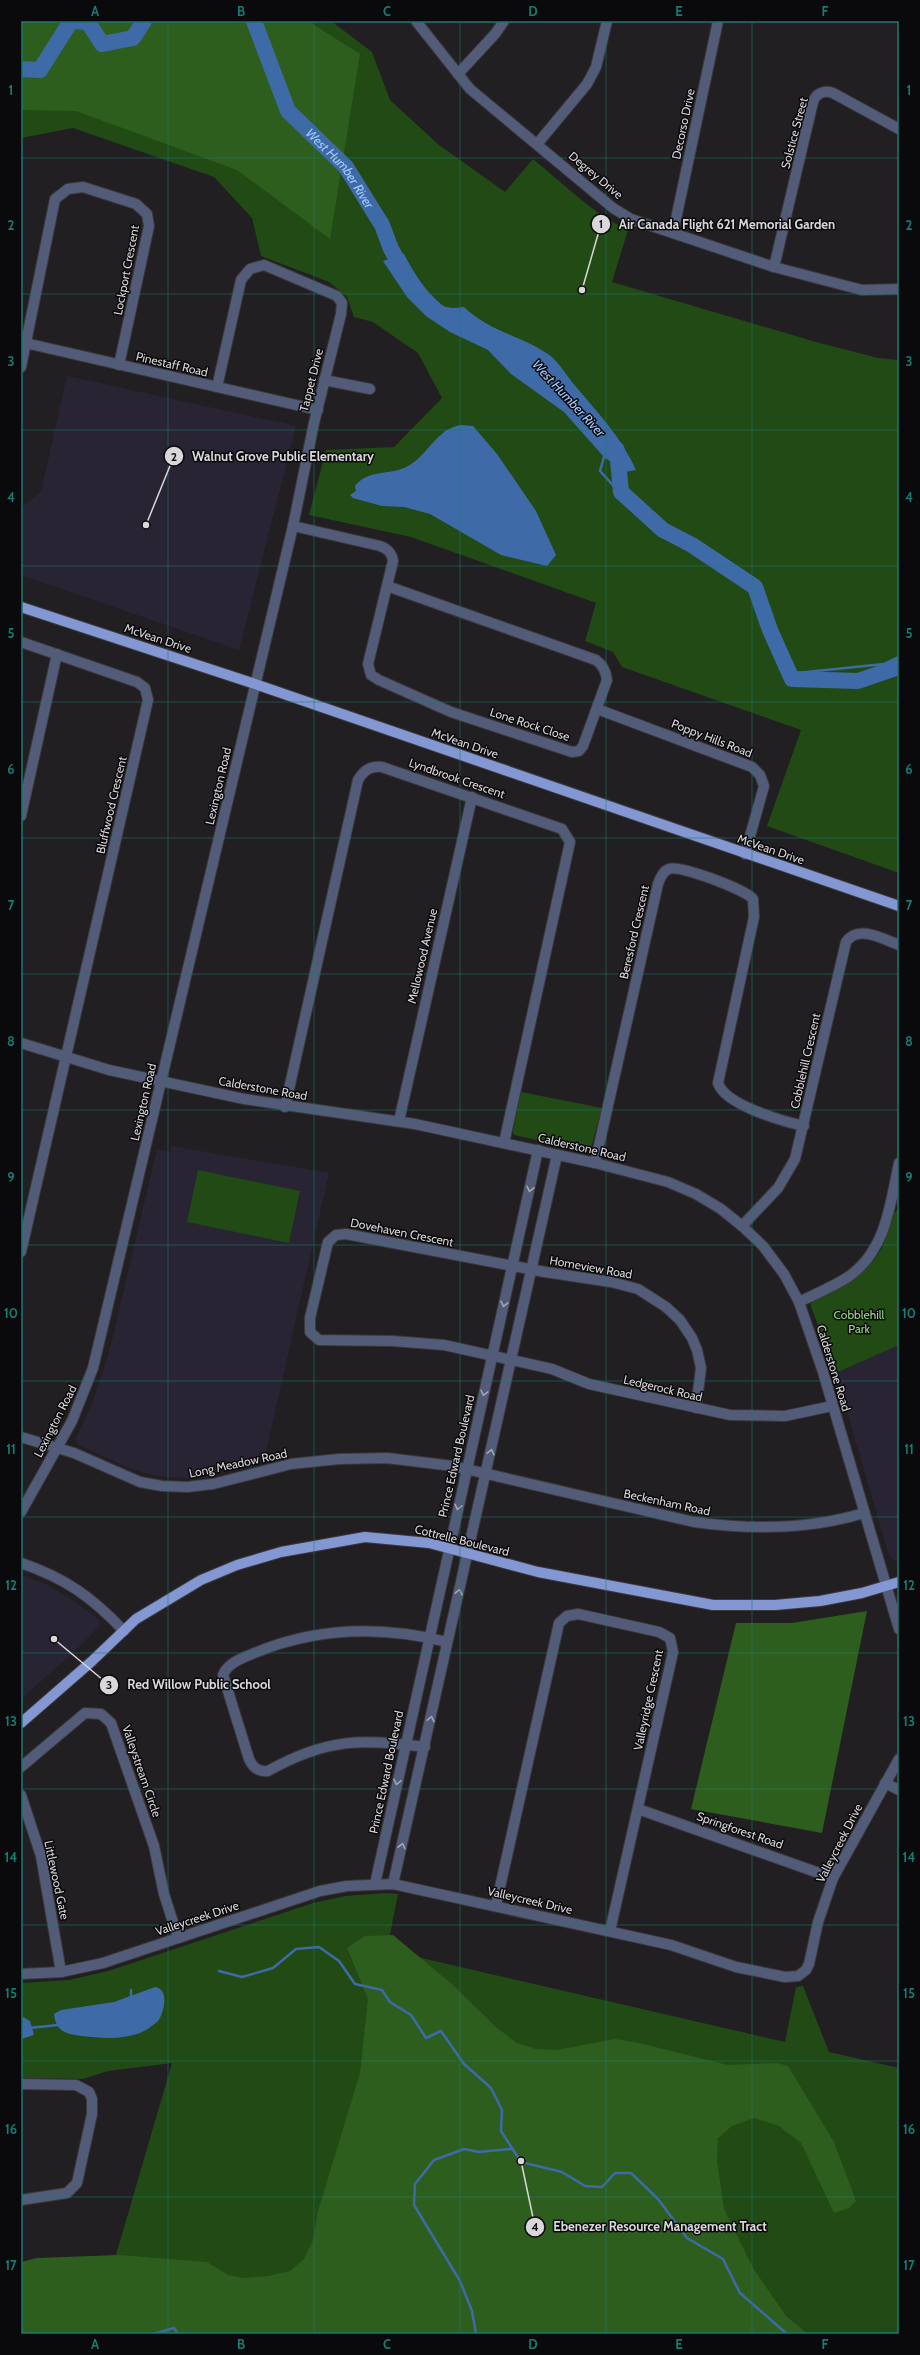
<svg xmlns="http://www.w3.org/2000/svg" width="920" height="2355" viewBox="0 0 920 2355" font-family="Cabin,sans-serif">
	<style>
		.education { fill: #292434 }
		.green { fill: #214a14 }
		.forest { fill: #2e5e1e }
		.water { fill: #3e6ba8 }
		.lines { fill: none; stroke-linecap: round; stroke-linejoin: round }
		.stream { stroke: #3e6ba8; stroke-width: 2.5 }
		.river { stroke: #3e6ba8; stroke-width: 16 }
		.minor-casing { stroke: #3c393c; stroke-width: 12 }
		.major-casing { stroke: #3c393c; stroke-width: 12 }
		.minor { stroke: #525c79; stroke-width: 10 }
		.major { stroke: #8397d3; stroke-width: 10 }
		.oneway { stroke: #a3a6b3 }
		.grid { fill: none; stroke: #197b73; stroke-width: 1; stroke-opacity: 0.55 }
		.labels { text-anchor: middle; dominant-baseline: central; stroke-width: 3; stroke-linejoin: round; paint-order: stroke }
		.street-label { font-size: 12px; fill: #d9d7d9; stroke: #0a090b }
		.park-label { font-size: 12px; fill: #97dc83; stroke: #0a090b }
		.water-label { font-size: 13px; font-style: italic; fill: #a3c9fc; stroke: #0a090b }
		.leader { fill: none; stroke: #d9d7d9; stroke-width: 1.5 }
		.callout-dot { fill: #d9d7d9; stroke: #0a090b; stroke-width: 1.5 }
		.mark-label { font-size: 12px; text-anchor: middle; font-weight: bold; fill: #111 }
		.callout-label { font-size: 13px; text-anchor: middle; font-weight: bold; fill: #d9d7d9; stroke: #0a090b; stroke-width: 3; stroke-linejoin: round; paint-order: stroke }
		.neatline { fill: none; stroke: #197b73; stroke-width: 1.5 }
		.grid-label { font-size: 13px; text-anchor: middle; font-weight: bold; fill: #197b73 }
	</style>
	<rect width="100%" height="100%" fill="#221f22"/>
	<g class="education">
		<path d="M67,376l229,50 -57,224 -218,-75 2,-37 -2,-30 20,-16z"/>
		<path d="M172,1146l157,27 -65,287 -57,15 -21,3 -30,-2 -22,-6 -56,-25 -2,-6 17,-38 16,-48 48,-204 13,3z"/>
		<path d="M899,1345v218l-8,-5 -4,-9 -51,-176z"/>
		<path d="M21,1575l27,10 26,16 24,18 2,6 -24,25 -55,49z"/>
	</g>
	<g class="green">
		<path d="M21,21h310l41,31 18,48 49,45 66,47 28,-33c31,25 59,54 95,71l-16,52 204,60 62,16 21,2v513l-132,-47 34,-96 -179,-63 -9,-15 -28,-11 11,-38 -185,-66 -102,-22 17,-65 68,-3 48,-49 -24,-45 -45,-31 -19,-5 -7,-20 -18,-15 -68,-26 -9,-38 -38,-41 -141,-49 -52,10z"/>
		<path d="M521,1092l81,16 -12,44 -76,-17 -1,-4z"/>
		<path d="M198,1170l102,21 -11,52 -102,-21z"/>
		<path d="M899,1208v137l-63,28 -26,-69 4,-4c27,-12 53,-25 68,-52 5,-10 9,-35 17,-40z"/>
		<path d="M387,1893l11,1 -11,56 398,92 11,-55 7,-1 26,66 70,16v266h-878l9,-67 86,-12 56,-192 -64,8 -25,8 -62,-1v-95l48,-3 39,-9 205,-68 32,-7z"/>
	</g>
	<g class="forest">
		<path d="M21,21h287l52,33 -30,185 -93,-69 -161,-59 -55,-1z"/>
		<path d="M867,1611l-45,222 -131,-24 45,-186h56z"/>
		<path d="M393,1935l61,51 43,42 20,15 19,6 21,1 58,-11 24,4 89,22 49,-2 11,3 46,76 22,59 -7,7 -15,5 -33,-70 -22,-17 -25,-8 -22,8 -14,12 -1,23 7,48 29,59 33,48 22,18h-787v-72l16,-4 82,-3 88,7 21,13 16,3 25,-2 21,-5 14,-12 9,-19 5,-29 42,-138 8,-74 -21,-51 18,-12z"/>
	</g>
	<g class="water">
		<path d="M404,254c9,18 22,38 38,51 6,4 15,3 22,2 26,25 56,28 84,47 9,6 17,19 24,28 23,28 49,54 64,88l-11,2 -21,-15 -40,-45 -53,-38 -23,-24 -38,-18 -24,-16 -19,-19 -24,-36z"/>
		<path d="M460,425l13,1 24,28 39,57 20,44 -9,11 -46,-11 -71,-41 -26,-7 -22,-1 -29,-8 -3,-3 6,-4 -1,-5c12,-16 32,-11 49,-18 17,-7 25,-24 39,-35 4,-4 11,-6 17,-8z"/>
		<path d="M155,1987c15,2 9,26 3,34 -4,4 -13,10 -18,12 -19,7 -39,5 -58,3 -16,-2 -26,-4 -28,-22l7,-4 53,-8z"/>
		<path d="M21,2016l9,5 4,14 -13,4z"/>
	</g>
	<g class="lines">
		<g class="stream">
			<path d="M604,457l-4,14 53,58 37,12 36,19 21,20 17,31 10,35 11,19 12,8 87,-9 15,-7"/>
			<path d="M219,1971l23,6 31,-9 23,-19 23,-2 20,14 16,23 27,6 8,12 21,13 15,23 15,-7 23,33 27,24 11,22 -1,21 20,31 41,10 23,14 17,1 13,-14h16l27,26 29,39 36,21 17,34 47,41"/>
			<path d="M131,1990v10"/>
			<path d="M29,2028l29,-3"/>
			<path d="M153,2334l21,-6 4,6"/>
			<path d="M476,2334l-4,-23 -12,-30 -46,-76 1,-21 19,-24 30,-11 15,3 32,-3"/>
		</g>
		<g class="river">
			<path d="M75,21l13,1 14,22 31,-6 11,-17"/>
			<path id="s1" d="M254,21l34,90 58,56 36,58 9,24 15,26"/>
			<path d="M21,69l19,1 31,-49"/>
			<path d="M614,447l3,3 4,42 42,38 29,15 63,42 15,43 22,49 66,2 41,-14"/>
		</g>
		<defs>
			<g id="minor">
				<path d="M416,21l54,68 143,119 18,11 143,48 88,23 37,-1"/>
				<path d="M458,74l37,-40 9,-13"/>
				<path d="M538,143l49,-59 9,-17 11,-46"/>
				<path d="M673,233l45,-212"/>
				<path d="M774,267l39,-165c3,-9 11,-12 20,-9l66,36"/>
				<path d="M21,342l297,68"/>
				<path d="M21,367l34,-168 13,-10 15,-2 53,17 11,10 2,12 -30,139"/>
				<path d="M324,380l46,9"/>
				<path d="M293,526l87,20c8,3 12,7 13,15l-25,103 3,11 8,5 72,32 121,40 7,-1 4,-5 24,-66c-1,-9 -4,-15 -11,-20l-209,-74"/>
				<path d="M21,642l116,40 8,6 3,12 -127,552"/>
				<path d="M597,709l155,58 8,8 4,11 -19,68"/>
				<path d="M21,816l36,-162"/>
				<path d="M21,1043l88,27 135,29 171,25 180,39 73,19 28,12 25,15 21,17 21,20 21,28 15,28 24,70 76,257"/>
				<path d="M285,1107l73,-327c6,-10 12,-14 24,-13l180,62 8,13 -66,301"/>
				<path d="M399,1121l73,-324"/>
				<path d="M595,1163l63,-279c2,-6 5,-13 11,-15 10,-5 77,21 84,30l1,18 -36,166c7,22 64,38 86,43"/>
				<path d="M742,1226l36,-38 17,-29 51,-217c12,-18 37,-3 53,3"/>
				<path d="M799,1302c16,-8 34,-15 49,-25 38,-26 42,-72 51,-114"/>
				<path d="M696,1408l5,-40 -4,-18 -5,-12 -12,-18 -14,-13 -28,-18 -27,-7 -66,-10 -199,-38 -10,1 -8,7 -18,76v14l9,8 73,1 52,4 108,24 37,15 141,31 55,1 47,-10"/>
				<path d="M21,1437l53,16 66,29 22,4 25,1 26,-3 78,-20 48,-5 48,-1 66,8 241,56c57,8 114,8 170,-9"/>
				<path d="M21,1512l51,-91 21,-53 200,-842 21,-103 27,-109 1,-11 -5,-7 -73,-31 -14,4 -9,11 -24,107"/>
				<path d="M21,1563c44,15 71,34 103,68"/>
				<path d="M425,1747c-64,-9 -100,-8 -157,24 -10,1 -15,-3 -19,-12l-26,-84c5,-13 22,-18 34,-23 62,-25 126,-26 190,-10"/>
				<path d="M21,1767l64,-54 16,1 10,9 43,123 10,48 14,44"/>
				<path d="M885,1783l14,7"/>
				<path d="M21,1795l20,61 20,116"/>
				<path d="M638,1809l195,69"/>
				<path d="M375,1884l163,-734"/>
				<path d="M393,1884l164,-729"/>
				<path d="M496,1905l63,-282 8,-7 11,-2 81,18 11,6 3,14 -63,279"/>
				<path d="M21,1974l40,-2 42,-9 217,-72 27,-5 46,-2 278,61 65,22 49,10 13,-1 8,-6 3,-6 9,-42 15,-44 66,-119"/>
				<path d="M21,2084l55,1 13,7 3,7v15l-15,69 -10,10 -46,7"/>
			</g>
			<g id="major">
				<path d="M21,607l234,77 644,222"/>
				<path d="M21,1723l70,-61 45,-43 65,-39 36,-15 44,-13 84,-15 64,6 109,29 175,33h62l45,-4 42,-8 37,-11"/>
			</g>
		</defs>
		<use href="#minor" class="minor-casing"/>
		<use href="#major" class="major-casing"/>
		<use href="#minor" class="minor"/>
		<use href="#major" class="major"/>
	</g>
	<defs><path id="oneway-chevron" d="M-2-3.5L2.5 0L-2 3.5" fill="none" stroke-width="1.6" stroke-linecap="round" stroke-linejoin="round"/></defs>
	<g class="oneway">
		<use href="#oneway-chevron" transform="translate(530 1189) rotate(102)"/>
		<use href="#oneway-chevron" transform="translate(504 1304) rotate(103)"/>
		<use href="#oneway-chevron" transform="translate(484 1393) rotate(103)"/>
		<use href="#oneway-chevron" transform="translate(491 1452) rotate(-77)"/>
		<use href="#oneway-chevron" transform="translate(458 1507) rotate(103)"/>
		<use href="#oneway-chevron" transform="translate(459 1592) rotate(-77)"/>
		<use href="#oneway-chevron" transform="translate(431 1719) rotate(-78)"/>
		<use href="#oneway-chevron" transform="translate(397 1782) rotate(102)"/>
		<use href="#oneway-chevron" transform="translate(402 1846) rotate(-77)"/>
	</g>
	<path class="grid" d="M168,21v2313M314,21v2313M460,21v2313M606,21v2313M752,21v2313M21,158h878M21,294h878M21,430h878M21,566h878M21,702h878M21,838h878M21,974h878M21,1110h878M21,1245h878M21,1381h878M21,1517h878M21,1653h878M21,1789h878M21,1925h878M21,2061h878M21,2197h878"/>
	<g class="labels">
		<g class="street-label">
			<text transform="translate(683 124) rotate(-78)">Decorso Drive</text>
			<text transform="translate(794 133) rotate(-75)">Solstice Street</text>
			<text transform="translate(596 175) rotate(40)">Degrey Drive</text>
			<text transform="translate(126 270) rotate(-79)">Lockport Crescent</text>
			<text transform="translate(172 364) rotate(13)">Pinestaff Road</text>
			<text transform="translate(311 380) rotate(-76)">Tappet Drive</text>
			<text transform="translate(158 638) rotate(18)">McVean Drive</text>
			<text transform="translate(530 724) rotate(18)">Lone Rock Close</text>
			<text transform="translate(712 738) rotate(21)">Poppy Hills Road</text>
			<text transform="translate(465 743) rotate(19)">McVean Drive</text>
			<text transform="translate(457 778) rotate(19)">Lyndbrook Crescent</text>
			<text transform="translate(218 786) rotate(-77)">Lexington Road</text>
			<text transform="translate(111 805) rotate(-77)">Bluffwood Crescent</text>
			<text transform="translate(771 849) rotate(19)">McVean Drive</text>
			<text transform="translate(634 932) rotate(-77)">Beresford Crescent</text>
			<text transform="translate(422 956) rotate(-77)">Mellowood Avenue</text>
			<text transform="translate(805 1061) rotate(-77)">Cobblehill Crescent</text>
			<text transform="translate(263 1088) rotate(10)">Calderstone Road</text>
			<text transform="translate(143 1102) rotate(-77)">Lexington Road</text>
			<text transform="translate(582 1147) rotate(13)">Calderstone Road</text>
			<text transform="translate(402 1232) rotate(11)">Dovehaven Crescent</text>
			<text transform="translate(591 1267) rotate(10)">Homeview Road</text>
			<text transform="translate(834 1368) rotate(73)">Calderstone Road</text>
			<text transform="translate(663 1388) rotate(13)">Ledgerock Road</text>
			<text transform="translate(55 1421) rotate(-63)">Lexington Road</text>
			<text transform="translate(456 1456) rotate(-77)">Prince Edward Boulevard</text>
			<text transform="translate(238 1463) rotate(-12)">Long Meadow Road</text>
			<text transform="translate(667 1502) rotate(12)">Beckenham Road</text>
			<text transform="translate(462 1540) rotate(14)">Cottrelle Boulevard</text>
			<text transform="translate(648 1700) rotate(-78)">Valleyridge Crescent</text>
			<text transform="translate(142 1771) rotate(71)">Valleystream Circle</text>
			<text transform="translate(386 1772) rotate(-78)">Prince Edward Boulevard</text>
			<text transform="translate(740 1830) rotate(19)">Springforest Road</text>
			<text transform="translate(839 1843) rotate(-63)">Valleycreek Drive</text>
			<text transform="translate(57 1880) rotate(78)">Littlewood Gate</text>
			<text transform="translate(530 1900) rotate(13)">Valleycreek Drive</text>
			<text transform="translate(197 1918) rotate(-18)">Valleycreek Drive</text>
		</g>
		<g class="park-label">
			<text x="859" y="1314">Cobblehill<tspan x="859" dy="14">Park</tspan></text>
		</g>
		<g class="water-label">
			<text stroke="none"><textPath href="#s1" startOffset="174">West Humber River</textPath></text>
			<text transform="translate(569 398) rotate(47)">West Humber River</text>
		</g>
	</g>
	<path class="leader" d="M582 290L601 224M146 525L174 456M54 1639L109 1685M521 2161L535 2227"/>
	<g class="callout-dot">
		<circle cx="582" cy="290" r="4"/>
		<circle cx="146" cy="525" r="4"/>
		<circle cx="54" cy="1639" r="4"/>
		<circle cx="521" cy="2161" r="4"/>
		<circle cx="601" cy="224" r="10"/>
		<circle cx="174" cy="456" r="10"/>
		<circle cx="109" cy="1685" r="10"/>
		<circle cx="535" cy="2227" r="10"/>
	</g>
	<g class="mark-label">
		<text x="601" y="228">1</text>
		<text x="174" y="461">2</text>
		<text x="109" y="1689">3</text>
		<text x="535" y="2231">4</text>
	</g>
	<g class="callout-label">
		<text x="727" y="229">Air Canada Flight 621 Memorial Garden</text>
		<text x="283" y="461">Walnut Grove Public Elementary</text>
		<text x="199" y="1689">Red Willow Public School</text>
		<text x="660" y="2231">Ebenezer Resource Management Tract</text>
	</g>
	<rect width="920" height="2355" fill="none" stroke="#0a090b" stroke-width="44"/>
	<rect x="22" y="22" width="876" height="2311" class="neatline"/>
	<g class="grid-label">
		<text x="95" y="16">A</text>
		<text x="241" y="16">B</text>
		<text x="387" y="16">C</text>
		<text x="533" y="16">D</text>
		<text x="679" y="16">E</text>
		<text x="825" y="16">F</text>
		<text x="11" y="95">1</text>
		<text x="909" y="95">1</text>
		<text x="11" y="230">2</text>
		<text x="909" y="230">2</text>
		<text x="11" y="366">3</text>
		<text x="909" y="366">3</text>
		<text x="11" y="502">4</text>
		<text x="909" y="502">4</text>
		<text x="11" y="638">5</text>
		<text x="909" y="638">5</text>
		<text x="11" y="774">6</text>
		<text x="909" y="774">6</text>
		<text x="11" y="910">7</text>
		<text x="909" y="910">7</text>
		<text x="11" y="1046">8</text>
		<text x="909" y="1046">8</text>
		<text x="11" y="1182">9</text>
		<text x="909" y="1182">9</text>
		<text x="11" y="1318">10</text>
		<text x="909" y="1318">10</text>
		<text x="11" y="1454">11</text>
		<text x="909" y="1454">11</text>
		<text x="11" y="1590">12</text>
		<text x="909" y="1590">12</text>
		<text x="11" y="1726">13</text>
		<text x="909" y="1726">13</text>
		<text x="11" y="1862">14</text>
		<text x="909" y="1862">14</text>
		<text x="11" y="1998">15</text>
		<text x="909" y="1998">15</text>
		<text x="11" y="2134">16</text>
		<text x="909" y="2134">16</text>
		<text x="11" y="2270">17</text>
		<text x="909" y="2270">17</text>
		<text x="95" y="2349">A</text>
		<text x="241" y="2349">B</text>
		<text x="387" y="2349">C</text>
		<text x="533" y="2349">D</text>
		<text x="679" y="2349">E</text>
		<text x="825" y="2349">F</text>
	</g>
</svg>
